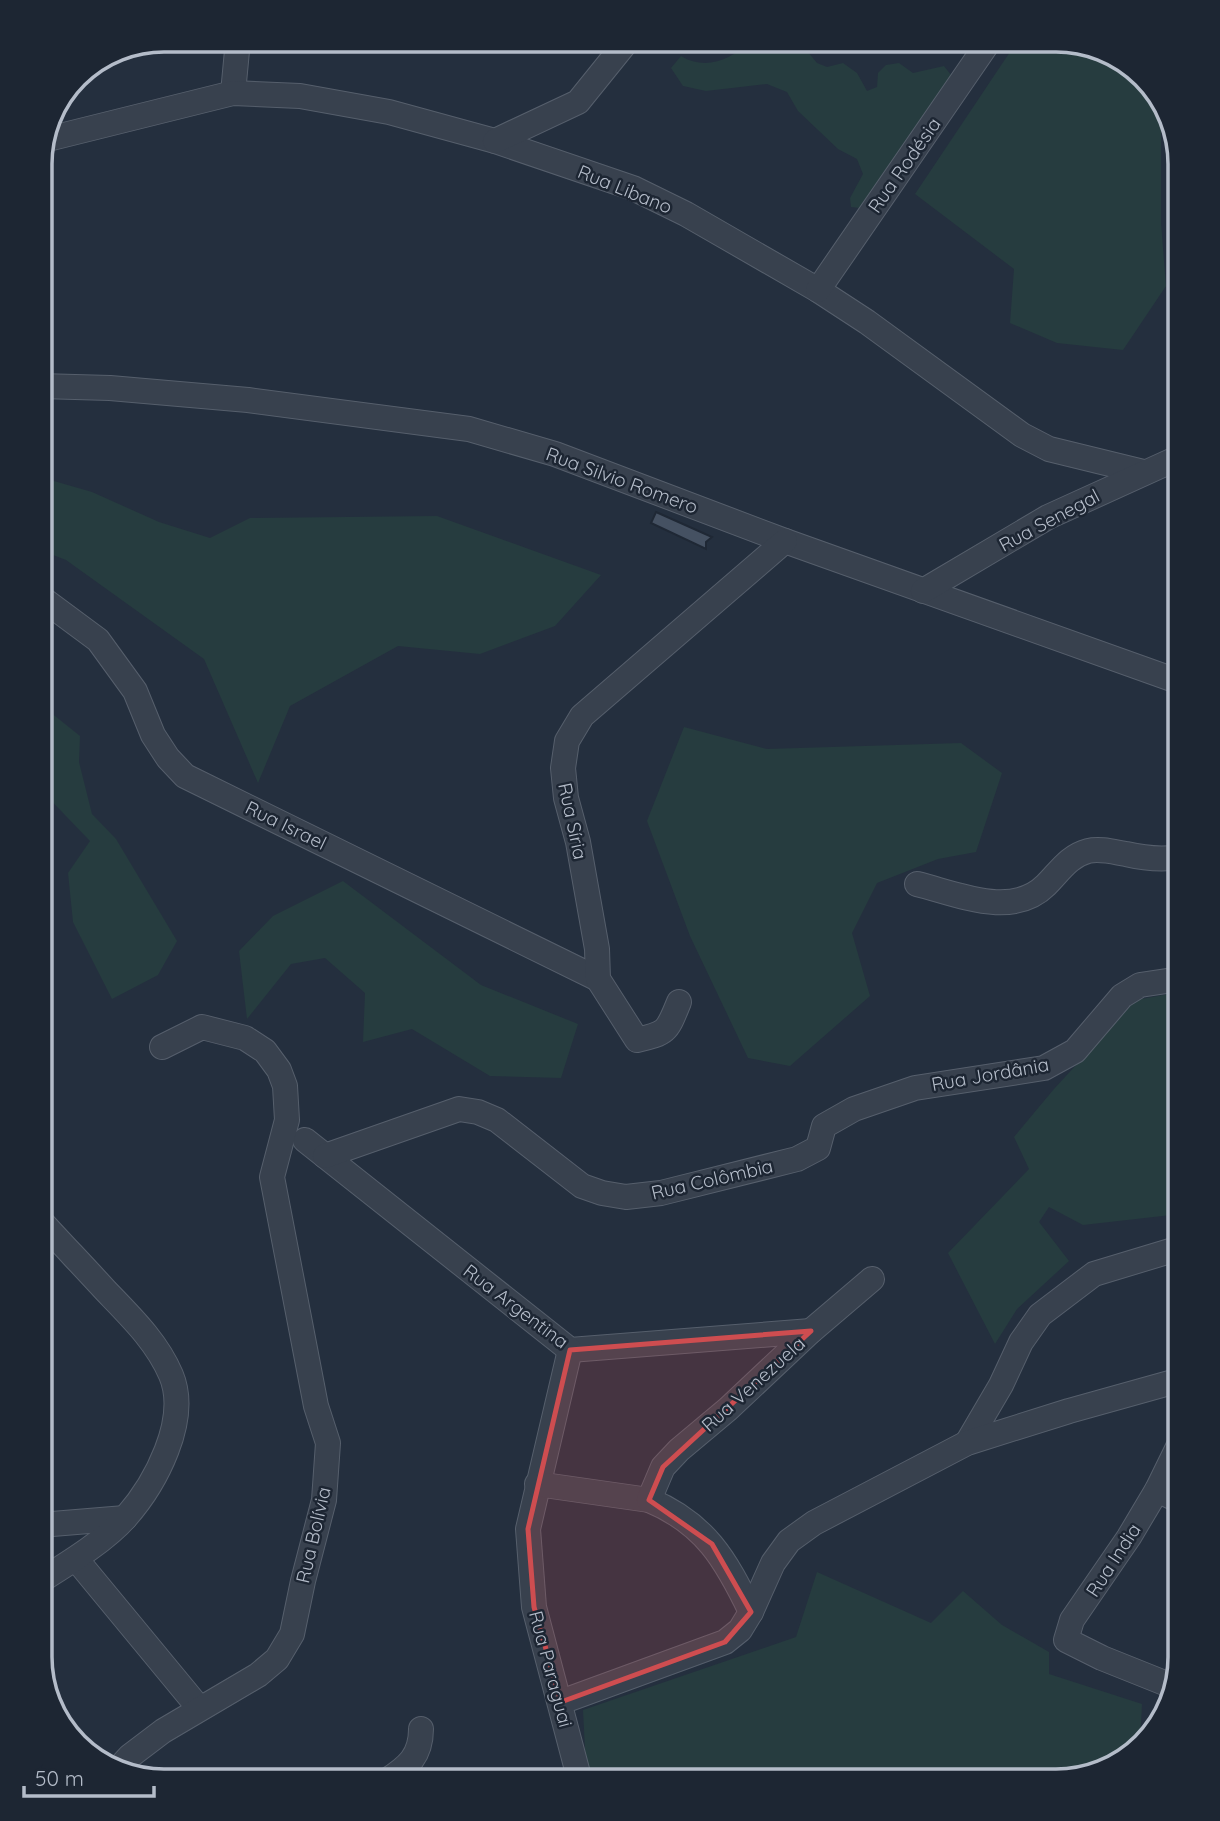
<svg xmlns="http://www.w3.org/2000/svg" width="1220" height="1821" viewBox="0 0 1220 1821" font-family="Quicksand,sans-serif">
	<style>
		.green { fill: #263c3f }
		.building { fill: #455162; stroke: #1f2835; stroke-width: 2 }
		.lines { fill: none; stroke-linecap: round; stroke-linejoin: round }
		.minor-casing { stroke: #565f6c; stroke-width: 26 }
		.minor { stroke: #38414e; stroke-width: 24 }
		.marked { fill: #ce4d50; fill-opacity: 0.2; stroke: #ce4d50; stroke-width: 5; stroke-linejoin: round }
		.labels { text-anchor: middle; dominant-baseline: central; stroke-width: 5; stroke-linejoin: round; paint-order: stroke }
		.street-label { font-size: 19px; fill: #b4bcc9; stroke: #1d2633 }
		.rim { fill: none; stroke: #b4bcc9; stroke-width: 3.5 }
	</style>
	<rect width="100%" height="100%" fill="#242f3e"/>
	<g class="green">
		<path d="M751,40h40l17,12 9,11 10,4 16,-4 14,10 10,18 10,-4 1,-14 8,-8 13,-2 14,10 31,-7 11,14 -95,128 -9,-1 -1,-9 13,-24 -6,-15 -19,-10 -40,-38 -11,-19 -20,-8 -61,7 -23,-5 -12,-18 10,-12c24,15 51,4 70,-16z"/>
		<path d="M1018,40h46l54,17 45,45 2,7 -4,24v90l5,63 -43,64 -66,-7 -47,-20 4,-54 -99,-75z"/>
		<path d="M40,477l52,15 67,30 51,16 40,-20 187,-2 164,59 -46,51 -75,28 -82,-8 -108,60 -32,77 -54,-124 -138,-99 -26,-10z"/>
		<path d="M40,704l40,32 -1,26 13,52 24,25 61,102 -19,34 -46,24 -39,-77 -5,-49 22,-32 -50,-52z"/>
		<path d="M684,727l83,22 194,-6 41,30 -26,79 -38,7 -61,24 -25,50 18,63 -80,70 -42,-8 -58,-122 -43,-115z"/>
		<path d="M343,881l138,104 97,39 -17,54 -71,-2 -78,-47 -49,13 2,-49 -40,-35 -34,6 -44,55 -8,-68 34,-35z"/>
		<path d="M1180,992v222l-97,11 -34,-18 -10,15 30,39 -52,48 -22,35 -47,-91 81,-84 -15,-32 40,-48 82,-89z"/>
		<path d="M817,1572l114,51 32,-32 39,34 47,27v22l93,30 -2,38 -22,22 -62,17h-464l-6,-13 -3,-58 213,-73z"/>
	</g>
	<path class="building" d="M656,512l56,25 -6,5v7l-55,-26z"/>
	<g class="lines">
		<defs>
			<g id="minor">
				<path d="M233,93l5,-53"/>
				<path d="M48,139l185,-46 67,3 89,16 106,29 138,47 53,26 132,76 49,32 155,113 27,14 94,23"/>
				<path d="M495,141l83,-39 50,-62"/>
				<path d="M818,290l172,-250"/>
				<path d="M40,386l70,2 138,12 221,29 86,25 230,87 395,141"/>
				<path d="M923,591l125,-74 132,-60"/>
				<path d="M40,597l58,43 37,51 18,44 15,23 17,18 413,203"/>
				<path d="M917,884c41,10 95,35 129,1 14,-14 23,-29 42,-34 12,-3 26,1 38,3 17,4 36,6 54,3"/>
				<path d="M679,1002c-12,29 -11,31 -42,38l-39,-61 -1,-30 -19,-107 -12,-44 -3,-30 4,-27 15,-25 203,-175"/>
				<path d="M305,1140l265,210 241,-19"/>
				<path d="M325,1156l134,-47 19,3 19,8 85,66 20,7 24,4 35,-4 136,-34 21,-11 6,-22 30,-17 61,-21 129,-20 31,-17 47,-55 18,-11 40,-6"/>
				<path d="M570,1350l-42,179 6,78 46,174"/>
				<path d="M967,1443l34,-58 20,-43 19,-27 54,-41 86,-26"/>
				<path d="M537,1484l112,16c56,23 77,60 102,112"/>
				<path d="M1157,1490l23,11"/>
				<path d="M649,1500l14,-33 16,-17 49,-41 83,-78 61,-52"/>
				<path d="M40,1525l85,-7"/>
				<path d="M76,1559l123,149"/>
				<path d="M40,1581c27,-17 65,-40 86,-64 29,-33 64,-97 45,-142 -14,-33 -40,-58 -65,-84 -22,-24 -44,-47 -66,-71"/>
				<path d="M1172,1686l-70,-28 -36,-18 6,-20 57,-83 28,-47 23,-47"/>
				<path d="M561,1702l164,-60 15,-12 11,-18 22,-49 16,-22 25,-18 153,-80 102,-32 111,-31"/>
				<path d="M118,1769l12,-13 33,-25 95,-56 19,-16 15,-25 11,-53 21,-81 4,-57 -12,-37 -44,-229 15,-57 -2,-34 -6,-16 -14,-19 -20,-13 -43,-11 -40,20"/>
				<path d="M386,1781c22,-14 35,-25 35,-52"/>
			</g>
		</defs>
		<use href="#minor" class="minor-casing"/>
		<use href="#minor" class="minor"/>
	</g>
	<path class="marked" d="M811,1331l-148,136 -14,33 63,44 39,68 -26,30 -164,60 -27,-95 -6,-78 42,-179z"/>
	<g class="labels">
		<g class="street-label">
			<text transform="translate(904 165) rotate(-55)">Rua Rodésia</text>
			<text transform="translate(625 189) rotate(22)">Rua Libano</text>
			<text transform="translate(622 480) rotate(20)">Rua Silvio Romero</text>
			<text transform="translate(1049 520) rotate(-28)">Rua Senegal</text>
			<text transform="translate(573 821) rotate(78)">Rua Síria</text>
			<text transform="translate(286 825) rotate(26)">Rua Israel</text>
			<text transform="translate(990 1074) rotate(-10)">Rua Jordânia</text>
			<text transform="translate(712 1179) rotate(-13)">Rua Colômbia</text>
			<text transform="translate(516 1306) rotate(37)">Rua Argentina</text>
			<text transform="translate(753 1384) rotate(-42)">Rua Venezuela</text>
			<text transform="translate(313 1535) rotate(-77)">Rua Bolívia</text>
			<text transform="translate(1113 1560) rotate(-57)">Rua India</text>
			<text transform="translate(551 1669) rotate(75)">Rua Paraguai</text>
		</g>
	</g>
	<path d="M0 0H1220V1821H0ZM164 52H1056A112 112 0 0 1 1168 164V1657A112 112 0 0 1 1056 1769H164A112 112 0 0 1 52 1657V164A112 112 0 0 1 164 52Z" fill="#1d2633" fill-rule="evenodd"/>
	<path class="rim" d="M164 52H1056A112 112 0 0 1 1168 164V1657A112 112 0 0 1 1056 1769H164A112 112 0 0 1 52 1657V164A112 112 0 0 1 164 52Z"/>
	<path d="M24 1786v10h130v-10" fill="none" stroke="#b4bcc9" stroke-width="3.5"/>
	<text x="35" y="1786" font-size="21" fill="#b4bcc9" stroke="#1d2633" stroke-width="5" paint-order="stroke">50 m</text>
</svg>
